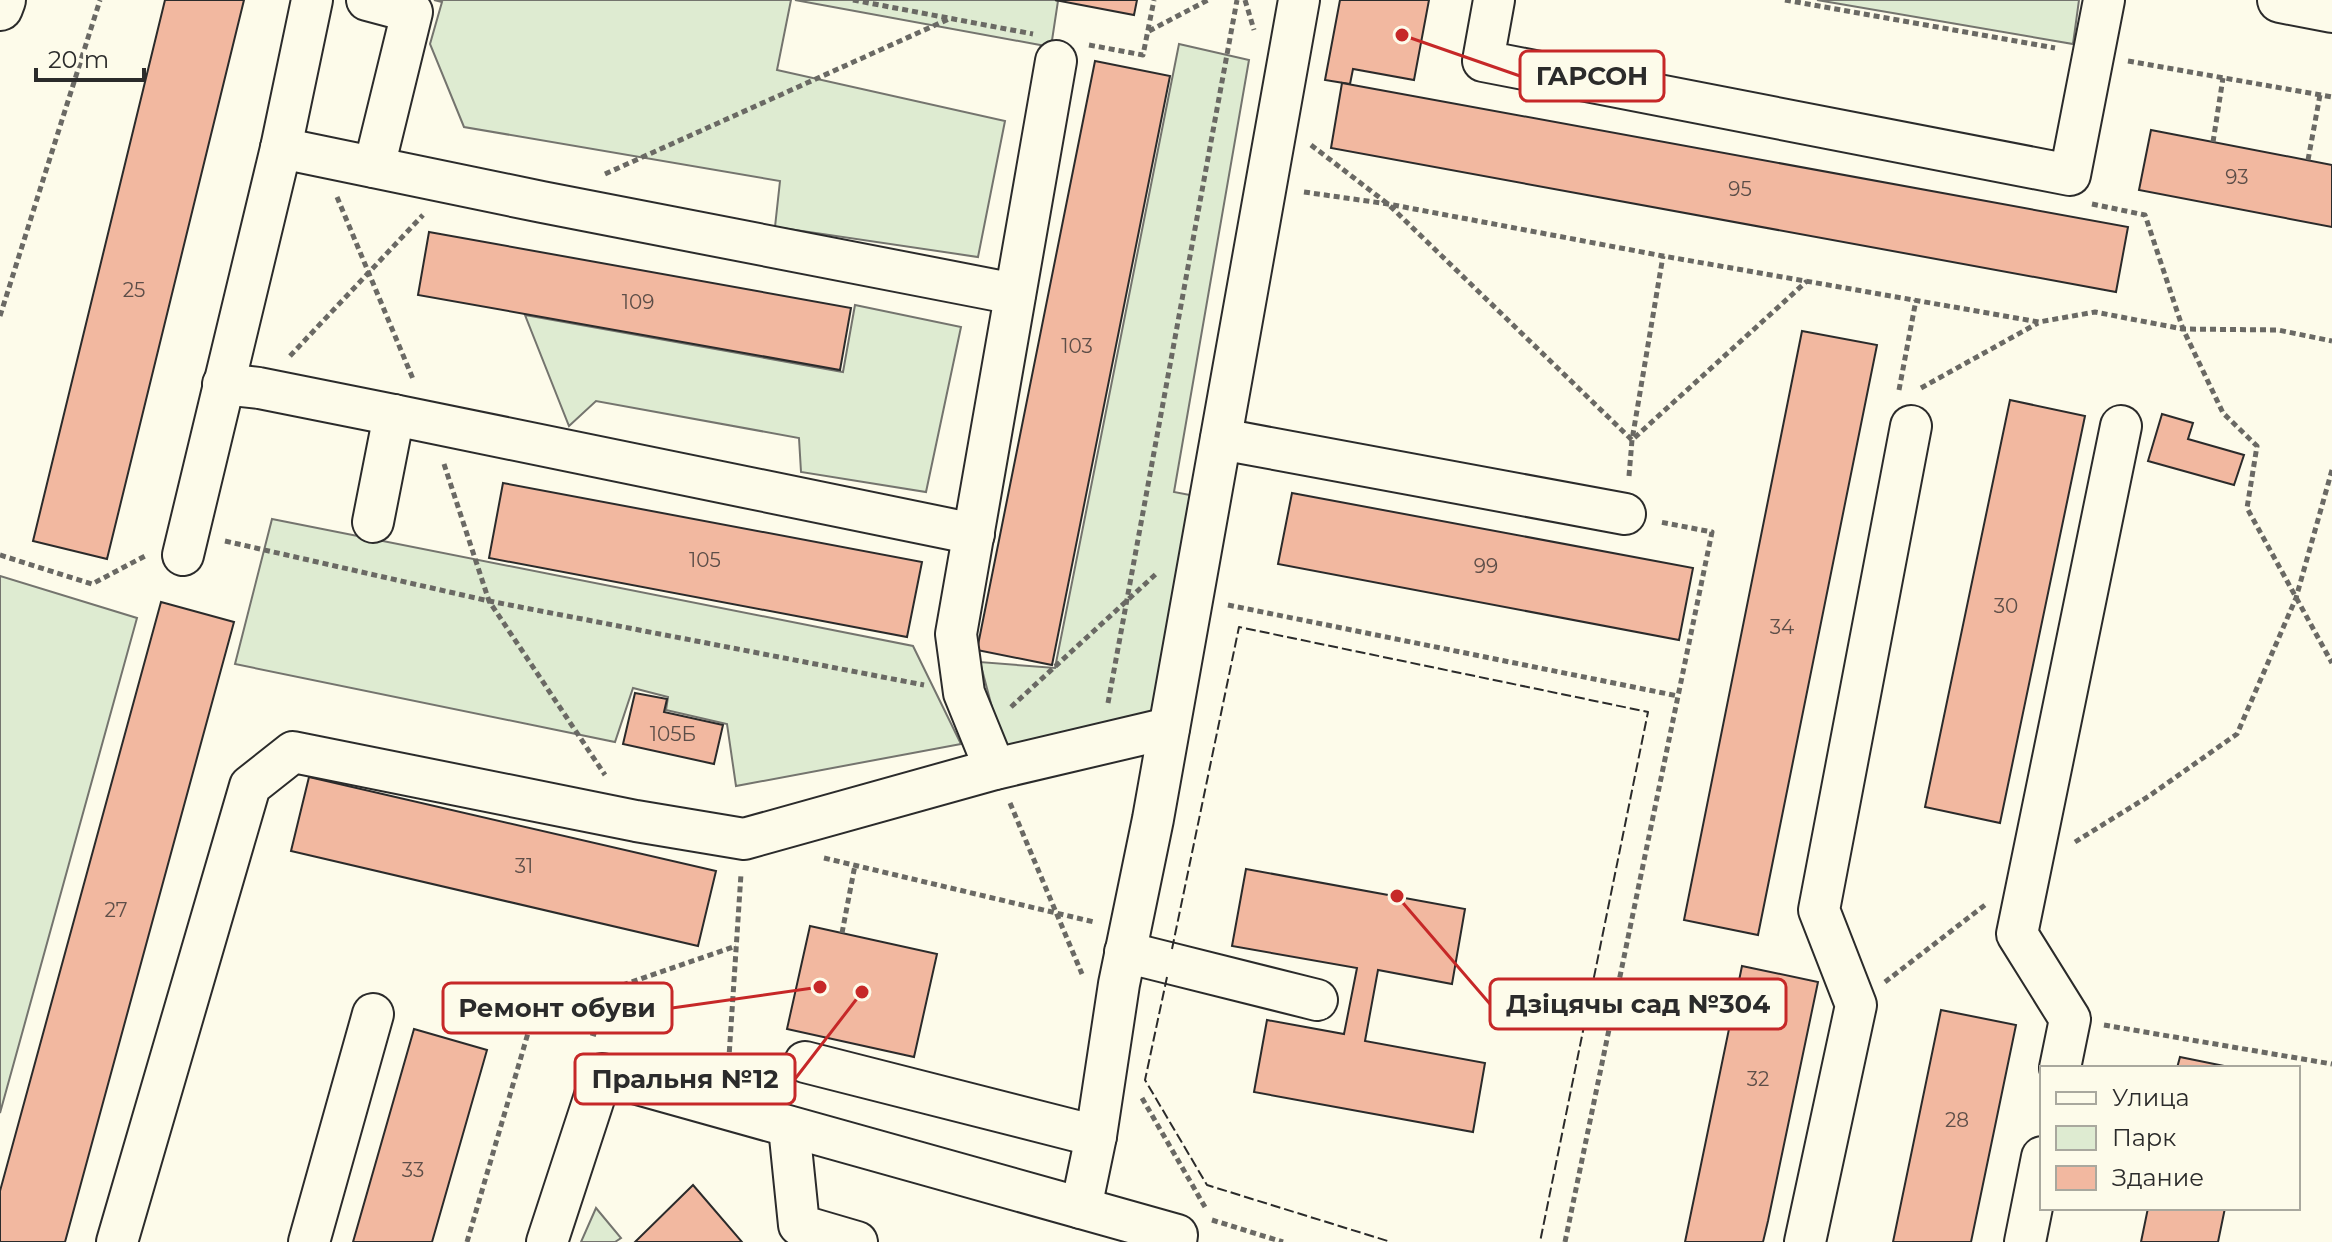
<svg xmlns="http://www.w3.org/2000/svg" width="2332" height="1242" viewBox="0 0 2332 1242" font-family="Montserrat,sans-serif">
	<style>
		.green { fill: #deebd1; stroke: #74746e; stroke-width: 2 }
		.building { fill: #f2b8a0; stroke: #2b2b2b; stroke-width: 2 }
		.lines { fill: none; stroke-linecap: round; stroke-linejoin: round }
		.minor-casing { stroke: #2b2b2b; stroke-width: 44 }
		.major-casing { stroke: #2b2b2b; stroke-width: 48 }
		.path { stroke: #6a6964; stroke-width: 5; stroke-dasharray: 6 4; stroke-linecap: butt }
		.minor { stroke: #fdfbea; stroke-width: 40 }
		.major { stroke: #fdfbea; stroke-width: 44 }
		.fence { stroke: #2b2b2b; stroke-width: 2; stroke-dasharray: 10 4; stroke-linecap: butt }
		.labels { text-anchor: middle; dominant-baseline: central; stroke-width: 6; stroke-linejoin: round; paint-order: stroke }
		.number-label { font-size: 20px; fill: #5d4e48 }
		.leader { fill: none; stroke: #c62828; stroke-width: 3 }
		.callout-dot { fill: #c62828; stroke: #fdfbea; stroke-width: 3 }
		.callout { fill: #fdfbea; stroke: #c62828; stroke-width: 3 }
		.callout-label { font-size: 26px; text-anchor: middle; font-weight: bold; fill: #2b2b2b }
	</style>
	<rect width="100%" height="100%" fill="#fdfbea"/>
	<g class="green">
		<path d="M434,0h357l-14,70 228,51 -27,136 -203,-30 5,-46 -316,-54 -34,-83 12,-42z"/>
		<path d="M795,0h260l3,1 -7,46z"/>
		<path d="M1817,0h262l-6,44z"/>
		<path d="M1179,44l70,16 -75,432 37,7 -39,223 -169,27 -23,-87 75,6z"/>
		<path d="M855,305l106,22 -35,165 -125,-20 -2,-34 -203,-37 -27,25 -44,-111 318,57z"/>
		<path d="M272,519l641,127 48,98 -225,42 -9,-62 -61,-14 2,-13 -35,-9 -18,54 -380,-78z"/>
		<path d="M0,576l137,42 -137,495z"/>
		<path d="M596,1208l25,30 -6,4h-34z"/>
	</g>
	<g class="building">
		<path d="M165,0h79l-137,559 -74,-18z"/>
		<path d="M1055,0h82l-3,15z"/>
		<path d="M1340,0h89l-15,80 -61,-11 -3,15 -25,-4z"/>
		<path d="M1095,61l75,15 -118,589 -75,-15z"/>
		<path d="M1342,83l786,144 -12,65 -785,-144z"/>
		<path d="M2151,130l181,35v62l-193,-37z"/>
		<path d="M429,232l422,76 -11,62 -422,-75z"/>
		<path d="M1802,331l75,14 -119,590 -74,-15z"/>
		<path d="M2010,400l75,16 -85,407 -75,-16z"/>
		<path d="M2162,414l31,9 -5,16 56,16 -10,30 -86,-24z"/>
		<path d="M503,483l419,79 -15,75 -418,-79z"/>
		<path d="M1292,493l401,75 -14,72 -401,-76z"/>
		<path d="M161,602l73,20 -169,620h-65v-51z"/>
		<path d="M635,693l32,6 -3,13 59,13 -9,39 -91,-20z"/>
		<path d="M309,777l407,94 -18,75 -407,-95z"/>
		<path d="M1246,869l219,40 -13,75 -74,-14 -13,71 120,22 -12,69 -219,-40 13,-72 77,14 13,-66 -125,-22z"/>
		<path d="M810,926l127,28 -23,103 -127,-28z"/>
		<path d="M1742,966l76,16 -50,239 -5,21h-78z"/>
		<path d="M1941,1010l75,15 -45,217h-78z"/>
		<path d="M414,1029l73,21 -55,192h-79z"/>
		<path d="M2180,1057l54,11h-57z"/>
		<path d="M693,1185l49,57h-107z"/>
		<path d="M2148,1208h77l-7,34h-77z"/>
	</g>
	<g class="lines">
		<defs>
			<g id="minor">
				<path d="M367,0l45,12 -38,155"/>
				<path d="M1494,0l-11,61 587,114 34,-175"/>
				<path d="M281,148l261,54 473,92"/>
				<path d="M223,384l36,4 135,27 580,119"/>
				<path d="M1221,439l404,75"/>
				<path d="M373,522l21,-107"/>
				<path d="M183,555l98,-407 31,-148"/>
				<path d="M995,769l-31,-76 -8,-59 100,-573"/>
				<path d="M1125,952l192,48"/>
				<path d="M805,1062l291,74"/>
				<path d="M2060,1068l10,-49 -53,-85 104,-508"/>
				<path d="M789,1127l10,98 58,17"/>
				<path d="M1081,1208l96,27 -1,7"/>
				<path d="M117,1242l133,-456 43,-34 343,69 108,18 251,-70 174,-41"/>
				<path d="M309,1242l64,-228"/>
				<path d="M547,1242l55,-168 479,134 15,-72 23,-152 34,-165 146,-819"/>
				<path d="M1805,1242l51,-237 -37,-95 92,-484"/>
				<path d="M2025,1242l17,-85"/>
			</g>
			<g id="major">
				<path d="M2280,0l52,10"/>
				<path d="M0,8l3,-8"/>
			</g>
		</defs>
		<use href="#minor" class="minor-casing"/>
		<use href="#major" class="major-casing"/>
		<g class="path">
			<path d="M853,0l180,34"/>
			<path d="M1245,0l9,30"/>
			<path d="M1785,0l270,48"/>
			<path d="M1149,31l59,-31"/>
			<path d="M1089,45l54,10 11,-55"/>
			<path d="M2128,61l204,36"/>
			<path d="M2213,142l10,-64"/>
			<path d="M1311,145l77,59 244,236 175,-159"/>
			<path d="M2308,160l12,-65"/>
			<path d="M605,174l346,-156"/>
			<path d="M1304,192l84,12 275,52 376,66 56,-10 88,17 95,1 54,11"/>
			<path d="M337,197l76,182"/>
			<path d="M2092,204l53,11 38,114 40,84 34,33 -10,62 85,155"/>
			<path d="M0,316l100,-316"/>
			<path d="M290,356l133,-141"/>
			<path d="M1921,388l117,-65"/>
			<path d="M1899,390l17,-90"/>
			<path d="M444,464l45,137 116,174"/>
			<path d="M1629,476l3,-36 31,-184"/>
			<path d="M225,541l264,60 435,84"/>
			<path d="M0,555l92,29 53,-28"/>
			<path d="M1228,605l450,91"/>
			<path d="M1108,703l129,-703"/>
			<path d="M1011,707l146,-134"/>
			<path d="M1010,803l72,171"/>
			<path d="M2075,842l74,-46 88,-62 59,-136 36,-128"/>
			<path d="M824,858l270,64"/>
			<path d="M842,933l13,-68"/>
			<path d="M1885,982l100,-77"/>
			<path d="M533,1016l65,19"/>
			<path d="M2104,1025l228,39"/>
			<path d="M728,1072l13,-198"/>
			<path d="M1142,1098l63,109"/>
			<path d="M1212,1220l71,22"/>
			<path d="M467,1242l66,-226 203,-70"/>
			<path d="M1565,1242l147,-710 -52,-10"/>
		</g>
		<use href="#minor" class="minor"/>
		<use href="#major" class="major"/>
		<g class="fence">
			<path d="M1172,949l67,-322 409,85 -108,530"/>
			<path d="M1167,977l-22,103 62,105 184,57"/>
		</g>
	</g>
	<g class="labels">
		<g class="number-label">
			<text x="2237" y="177">93</text>
			<text x="1740" y="189">95</text>
			<text x="134" y="290">25</text>
			<text x="638" y="302">109</text>
			<text x="1077" y="346">103</text>
			<text x="705" y="560">105</text>
			<text x="1486" y="566">99</text>
			<text x="2006" y="606">30</text>
			<text x="1782" y="627">34</text>
			<text x="673" y="734">105Б</text>
			<text x="524" y="866">31</text>
			<text x="116" y="910">27</text>
			<text x="1758" y="1079">32</text>
			<text x="1957" y="1120">28</text>
			<text x="413" y="1170">33</text>
		</g>
	</g>
	<path class="leader" d="M1402 35L1520 76M1397 896L1490 1004M820 987L672 1008M862 992L795 1079"/>
	<g class="callout-dot">
		<circle cx="1402" cy="35" r="8"/>
		<circle cx="1397" cy="896" r="8"/>
		<circle cx="820" cy="987" r="8"/>
		<circle cx="862" cy="992" r="8"/>
	</g>
	<g class="callout">
		<rect x="1520" y="51" width="144" height="50" rx="8"/>
		<rect x="1490" y="979" width="296" height="50" rx="8"/>
		<rect x="443" y="983" width="229" height="50" rx="8"/>
		<rect x="575" y="1054" width="220" height="50" rx="8"/>
	</g>
	<g class="callout-label">
		<text x="1592" y="85">ГАРСОН</text>
		<text x="1638" y="1013">Дзіцячы сад №304</text>
		<text x="557" y="1017">Ремонт обуви</text>
		<text x="685" y="1088">Пральня №12</text>
	</g>
	<rect x="2040" y="1066" width="260" height="144" fill="#fdfbea" stroke="#a9a89e" stroke-width="2"/>
	<rect x="2056" y="1092" width="40" height="12" fill="#fdfbea" stroke="#a9a89e" stroke-width="2"/>
	<text x="2112" y="1106" font-size="24" fill="#2b2b2b">Улица</text>
	<rect x="2056" y="1126" width="40" height="24" fill="#deebd1" stroke="#a9a89e" stroke-width="2"/>
	<text x="2112" y="1146" font-size="24" fill="#2b2b2b">Парк</text>
	<rect x="2056" y="1166" width="40" height="24" fill="#f2b8a0" stroke="#a9a89e" stroke-width="2"/>
	<text x="2112" y="1186" font-size="24" fill="#2b2b2b">Здание</text>
	<path d="M36 68v12h108v-12" fill="none" stroke="#2b2b2b" stroke-width="4"/>
	<text x="48" y="68" font-size="24" fill="#2b2b2b" stroke="#fdfbea" stroke-width="6" paint-order="stroke">20 m</text>
</svg>
